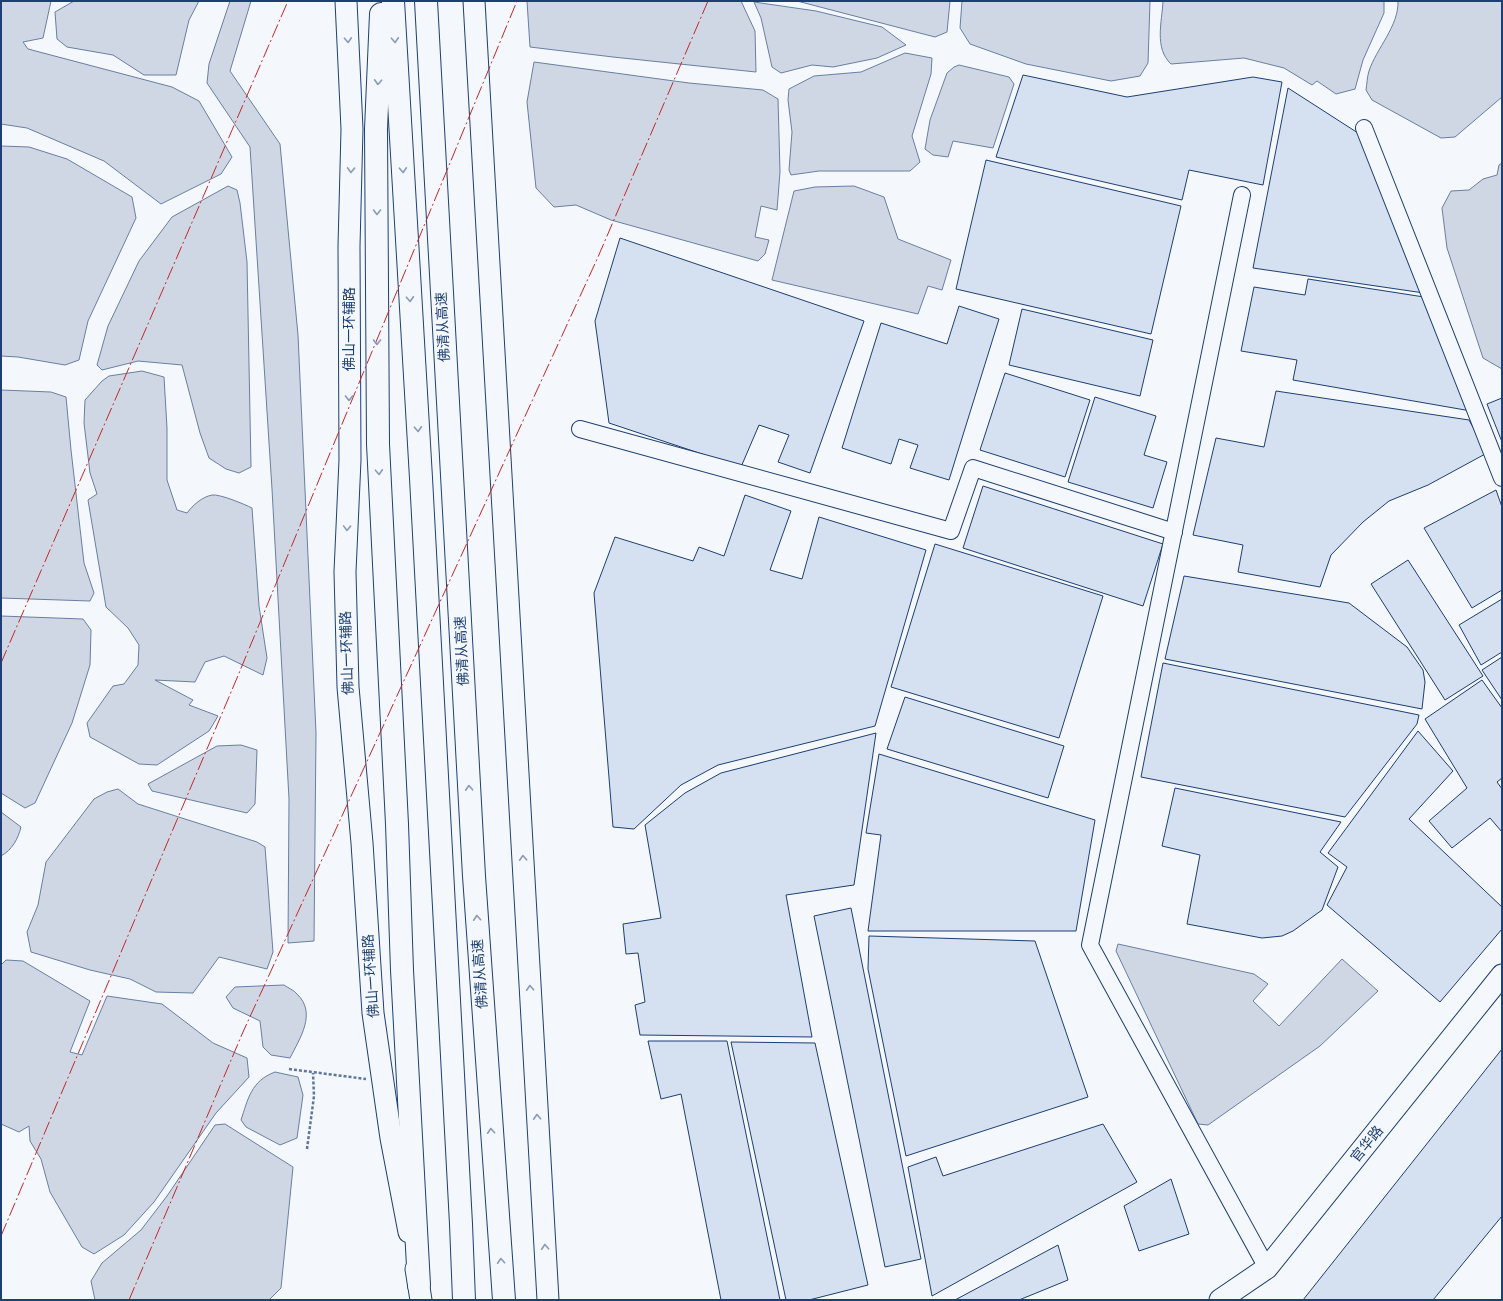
<svg xmlns="http://www.w3.org/2000/svg" width="1503" height="1301" viewBox="0 0 1503 1301" font-family="Signika,'Noto Sans SC',sans-serif">
	<style>
		.water { fill: #cfd7e4; stroke: #687fa3 }
		.building { fill: #d5e0f0; stroke: #1d3f73 }
		.lines { fill: none; stroke-linecap: round; stroke-linejoin: round }
		.minor-casing { stroke: #1d3f73; stroke-width: 18 }
		.major-casing { stroke: #1d3f73; stroke-width: 23 }
		.highway-casing { stroke: #1d3f73; stroke-width: 24 }
		.path { stroke: #5e769c; stroke-width: 2.5; stroke-dasharray: 3 2; stroke-linecap: butt }
		.minor { stroke: #f4f7fb; stroke-width: 16 }
		.major { stroke: #f4f7fb; stroke-width: 21 }
		.highway { stroke: #f4f7fb; stroke-width: 22 }
		.power { stroke: #c62828; stroke-width: 1; stroke-dasharray: 14 3 2 3; stroke-linecap: butt }
		.oneway { stroke: #889bb7 }
		.labels { text-anchor: middle; dominant-baseline: central; stroke-width: 3; stroke-linejoin: round; paint-order: stroke }
		.street-label { font-size: 14px; fill: #1d3f73; stroke: #f4f7fb }
	</style>
	<rect width="100%" height="100%" fill="#f4f7fb"/>
	<g class="water">
		<path d="M1,1h50l-8,37 -20,4 5,7 144,38 27,14 33,56 -11,17 -60,30 -57,-43 -77,-33 -26,-4z"/>
		<path d="M74,1h125l-10,19 -13,55h-32l-31,-20 -46,-8 -10,-8 -2,-27z"/>
		<path d="M230,1h21l-21,70 50,73 18,191 18,398 -2,208 -26,2 1,-144 -17,-310 -22,-342 -43,-64 2,-19z"/>
		<path d="M527,1h214l14,30 1,41 -143,-15 -83,-10z"/>
		<path d="M797,1h153l-3,31 -12,5z"/>
		<path d="M962,1h188l-2,62 -8,13 -29,5 -85,-17 -56,-20 -10,-16z"/>
		<path d="M1163,1h221v12l-21,47 -8,29 -19,5 -19,-13 -5,4 -28,-17 -40,-10 -73,6c-17,-16 -9,-42 -8,-63z"/>
		<path d="M1398,1h104v96l-47,40 -14,1 -69,-38 -6,-10c1,-6 1,-13 3,-19 7,-22 30,-45 29,-70z"/>
		<path d="M754,2l62,9 66,16 24,18 -29,13 -44,9 -21,-2 -31,8 -9,-6 -11,-49z"/>
		<path d="M905,53l27,5 -1,16 -19,62 8,26 -10,9h-91l-28,4 -2,-5 3,-38 -4,-32 1,-11 25,-13 47,-4z"/>
		<path d="M534,62l155,21 74,7 15,9 2,73 -3,38 -16,-4 -6,31 14,3 -4,14 -7,7 -147,-41 -35,-15 -22,2 -18,-19 -9,-86z"/>
		<path d="M959,65l50,12 5,7 -21,64 -40,-7 -5,16 -15,-2 -8,-6 5,-29 17,-47 7,-6z"/>
		<path d="M1,146l28,1 38,12 65,38 4,21 -48,103 -9,39 -14,5 -47,-8 -17,-1z"/>
		<path d="M1502,163v206l-19,-11 -36,-110 -5,-40 9,-17 18,-1 14,-11 14,-4 2,-10z"/>
		<path d="M228,186l9,4 3,13 7,59 4,205 -12,6 -13,-4 -17,-11 -9,-25 -18,-68 -44,-4 -36,9 -5,-5 11,-39 31,-65 33,-44z"/>
		<path d="M854,186l30,11 14,42 53,21 -9,30 -14,-4 -10,28 -146,-34 22,-89 21,-4z"/>
		<path d="M142,371l22,6 3,51v52l10,30 10,3c6,-8 15,-16 25,-18 8,-1 32,9 40,13l7,98 8,52 -4,17 -39,-19 -19,6 -10,20 -40,-2 38,20 -4,5 29,11 -9,15 -52,34 -18,-1 -49,-27 -3,-14 26,-37 11,-2 14,-19 1,-20 -11,-17 -22,-21 -18,-107 9,-6 -7,-21 -6,-50 1,-23 17,-19 7,-5z"/>
		<path d="M1,390l50,2 15,5 5,53 13,113 10,30 -4,8 -89,-3z"/>
		<path d="M1,616l82,3 8,11 -1,35 -18,58 -37,80 -10,5 -24,-15z"/>
		<path d="M241,745l16,5 -2,54 -8,9 -95,-22 -4,-7 69,-38z"/>
		<path d="M118,789l20,15 119,38 8,5 8,105 -6,17 -48,-12 -26,36 -37,-1 -26,-13 -40,-9 -59,-18 -4,-20 11,-27 8,-43 48,-63 13,-7z"/>
		<path d="M1,812l20,15c-3,12 -9,23 -20,29z"/>
		<path d="M1118,944l136,30 14,10 -15,17 26,25 63,-67 36,32 -58,55 -112,79 -10,-1 -82,-173z"/>
		<path d="M6,960l17,1 67,40 -20,51 12,3 25,-59 55,8 51,39 34,15 2,19 -33,36 -62,89 -30,33 -30,19 -12,-7 -32,-55 -9,-33 -11,-18 -1,-15 -10,6 -18,-8v-159z"/>
		<path d="M284,985c4,3 10,5 13,9 20,19 3,44 -7,64l-19,-3 -8,-8 -3,-26 -27,-13 -7,-11 9,-10z"/>
		<path d="M275,1072l23,5 5,18 -6,43 -17,7 -34,-18 -5,-7c7,-21 10,-39 34,-48z"/>
		<path d="M225,1124l68,43 -12,121 -12,12h-174l-4,-19 11,-18 39,-33 26,-34 48,-71z"/>
	</g>
	<g class="building">
		<path d="M1023,75l104,22 126,-20 29,5 -19,103 -74,-15 -7,30 -186,-43z"/>
		<path d="M1288,88l70,45 66,160 -171,-25z"/>
		<path d="M986,160l195,46 -30,128 -195,-45z"/>
		<path d="M620,238l244,83 -54,152 -32,-11 11,-27 -30,-10 -18,42 -132,-44 -14,-102z"/>
		<path d="M1308,279l116,18 47,114 -178,-31 4,-20 -56,-9 13,-64 51,8z"/>
		<path d="M959,306l40,13 -50,161 -39,-12 8,-23 -19,-6 -8,25 -49,-16 39,-125 66,21z"/>
		<path d="M1022,309l131,31 -13,56 -131,-31z"/>
		<path d="M1005,373l85,27 -25,77 -85,-27z"/>
		<path d="M1276,391l193,29 18,33 -59,32 -39,16 -26,21 -32,33 -11,32 -82,-15 5,-27 -50,-10 23,-97 48,9z"/>
		<path d="M1095,397l61,19 -12,39 23,7 -14,46 -85,-26z"/>
		<path d="M1502,398v44l-15,-38z"/>
		<path d="M983,486l180,58 -20,62 -180,-58z"/>
		<path d="M1496,490l6,17v83l-30,18 -48,-80z"/>
		<path d="M745,495l46,16 -21,59 32,9 17,-62 107,33 -51,176 -157,39 -37,20 -47,44 -21,-2 -19,-234 21,-56 78,24 6,-14 25,9z"/>
		<path d="M935,544l168,52 -44,142 -168,-51z"/>
		<path d="M1408,560l75,116 -38,24 -74,-116z"/>
		<path d="M1184,576l165,27 58,44 16,23 2,12 -3,27 -257,-50z"/>
		<path d="M1502,599v53l-21,13 -22,-40z"/>
		<path d="M1502,657v43l-20,-30z"/>
		<path d="M1163,663l256,52 -2,9 -72,93 -204,-40z"/>
		<path d="M1482,680l20,28v70l-5,4 5,7v43l-12,-14 -38,30 -23,-27 38,-33 -42,-69z"/>
		<path d="M905,697l159,49 -16,52 -161,-49z"/>
		<path d="M1418,731l35,40 -44,48 93,88v22l-62,73 -113,-97 20,-38 -19,-14z"/>
		<path d="M876,733l-22,152 -68,10 26,142 -172,-2 -5,-30 10,-3 -7,-49 -12,1 -3,-30 38,-6 -16,-93 40,-32 36,-20z"/>
		<path d="M879,754l216,66 -19,111h-208l13,-96 -15,-2z"/>
		<path d="M1175,788l166,34 -21,30 18,15 -16,43 -29,21 -11,5 -20,2 -75,-14 13,-69 -38,-9z"/>
		<path d="M851,908l70,351 -36,8 -71,-351z"/>
		<path d="M869,936l166,5 53,156 -182,59 -38,-187z"/>
		<path d="M648,1041h79l53,259h-59l-40,-206 -20,5z"/>
		<path d="M731,1042l84,1 53,242 -59,15h-23z"/>
		<path d="M1502,1049v167l-69,84h-130z"/>
		<path d="M1103,1124l34,58 -205,114 -24,-129 28,-10 7,19z"/>
		<path d="M1171,1179l18,55 -50,17 -15,-45z"/>
		<path d="M1058,1245l10,35 -49,20h-64z"/>
	</g>
	<g class="lines">
		<defs>
			<g id="minor">
				<path d="M1364,128l138,350"/>
				<path d="M1242,195l-152,750 177,323"/>
				<path d="M580,429l371,102 22,-63 201,64"/>
			</g>
			<g id="major">
				<path d="M346,1l6,128 -3,117 1,214 -5,112 3,115 14,156 11,170 18,125 18,94"/>
				<path d="M474,1l74,1299"/>
				<path d="M416,1269l5,31"/>
				<path d="M1220,1300l47,-32 235,-293"/>
			</g>
			<g id="highway">
				<path d="M393,1l28,477 40,746 3,76"/>
				<path d="M426,1l48,875 30,424"/>
				<path d="M381,14l-5,115 2,315 19,380 5,146 17,315"/>
			</g>
		</defs>
		<use href="#minor" class="minor-casing"/>
		<use href="#major" class="major-casing"/>
		<use href="#highway" class="highway-casing"/>
		<g class="path">
			<path d="M289,1069l77,10"/>
			<path d="M307,1149l7,-53 -1,-23"/>
		</g>
		<use href="#minor" class="minor"/>
		<use href="#major" class="major"/>
		<use href="#highway" class="highway"/>
		<g class="power">
			<path d="M1,663l287,-662"/>
			<path d="M1,1236l236,-558 280,-677"/>
			<path d="M129,1300l114,-268 355,-775 110,-256"/>
		</g>
	</g>
	<defs><path id="oneway-chevron" d="M-2-3.5L2.5 0L-2 3.5" fill="none" stroke-width="1.6" stroke-linecap="round" stroke-linejoin="round"/></defs>
	<g class="oneway">
		<use href="#oneway-chevron" transform="translate(348 40) rotate(87)"/>
		<use href="#oneway-chevron" transform="translate(395 40) rotate(87)"/>
		<use href="#oneway-chevron" transform="translate(378 82) rotate(93)"/>
		<use href="#oneway-chevron" transform="translate(351 170) rotate(92)"/>
		<use href="#oneway-chevron" transform="translate(403 170) rotate(87)"/>
		<use href="#oneway-chevron" transform="translate(377 212) rotate(90)"/>
		<use href="#oneway-chevron" transform="translate(410 299) rotate(87)"/>
		<use href="#oneway-chevron" transform="translate(377 342) rotate(90)"/>
		<use href="#oneway-chevron" transform="translate(349 398) rotate(90)"/>
		<use href="#oneway-chevron" transform="translate(418 429) rotate(87)"/>
		<use href="#oneway-chevron" transform="translate(379 472) rotate(87)"/>
		<use href="#oneway-chevron" transform="translate(347 528) rotate(92)"/>
		<use href="#oneway-chevron" transform="translate(469 788) rotate(-93)"/>
		<use href="#oneway-chevron" transform="translate(523 858) rotate(-93)"/>
		<use href="#oneway-chevron" transform="translate(477 918) rotate(-94)"/>
		<use href="#oneway-chevron" transform="translate(530 988) rotate(-93)"/>
		<use href="#oneway-chevron" transform="translate(537 1117) rotate(-93)"/>
		<use href="#oneway-chevron" transform="translate(491 1131) rotate(-94)"/>
		<use href="#oneway-chevron" transform="translate(545 1247) rotate(-93)"/>
		<use href="#oneway-chevron" transform="translate(501 1261) rotate(-94)"/>
	</g>
	<g class="labels">
		<g class="street-label">
			<text transform="translate(443 327) rotate(-93)">佛清从高速</text>
			<text transform="translate(349 329) rotate(-90)">佛山一环辅路</text>
			<text transform="translate(462 651) rotate(-93)">佛清从高速</text>
			<text transform="translate(347 653) rotate(-92)">佛山一环辅路</text>
			<text transform="translate(480 974) rotate(-94)">佛清从高速</text>
			<text transform="translate(371 976) rotate(-94)">佛山一环辅路</text>
			<text transform="translate(1367 1144) rotate(-51)">官华路</text>
		</g>
	</g>
	<rect width="1503" height="1301" fill="none" stroke="#1d3f73" stroke-width="4"/>
</svg>
